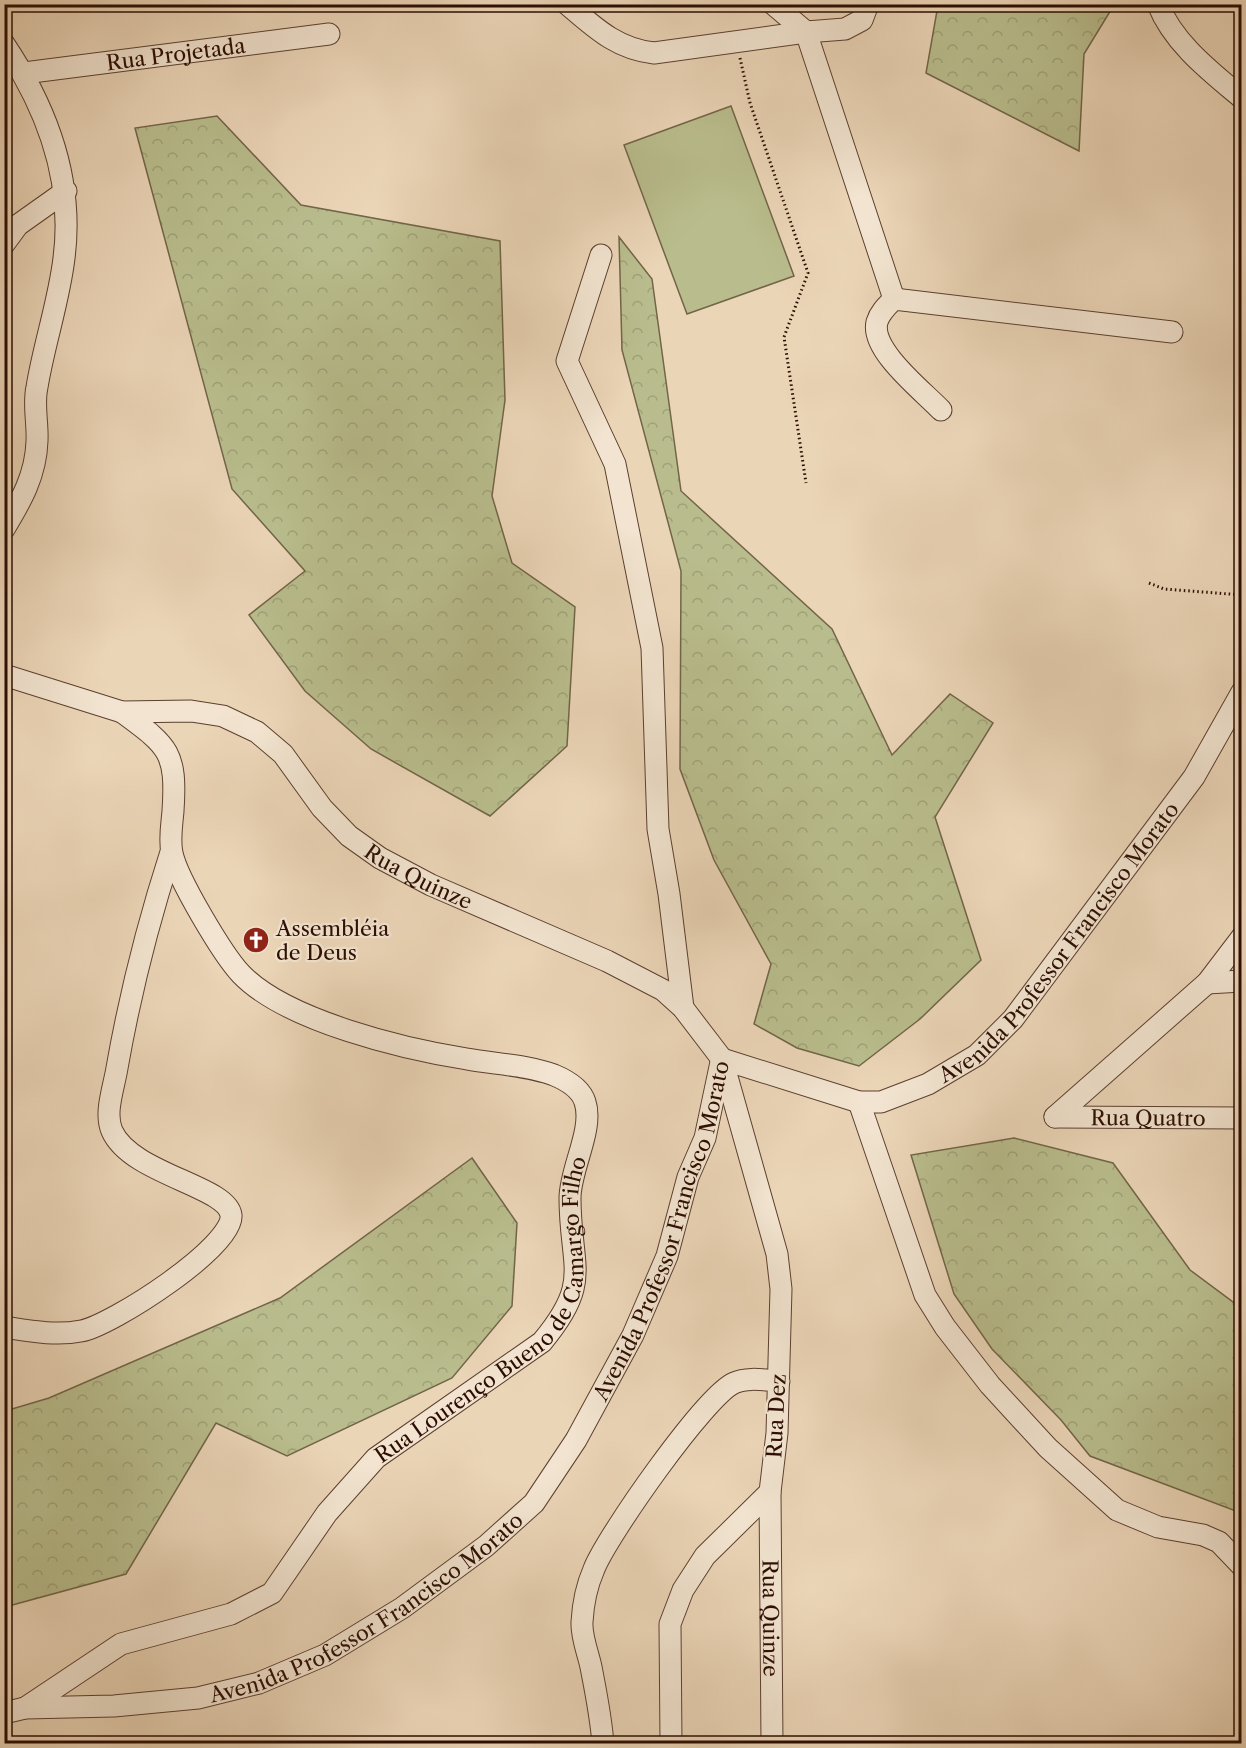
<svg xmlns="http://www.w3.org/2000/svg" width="1246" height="1748" viewBox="0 0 1246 1748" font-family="'Libre Caslon Text',serif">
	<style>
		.forest { fill: url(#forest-crowns); stroke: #726548; stroke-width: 1.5 }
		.garden { fill: #b9bd8d; stroke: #726548; stroke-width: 1.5 }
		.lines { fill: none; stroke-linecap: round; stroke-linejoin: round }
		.minor-casing { stroke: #5c3f2f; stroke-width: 23 }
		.path { stroke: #2c0d02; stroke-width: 3; stroke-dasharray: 1.5 3; stroke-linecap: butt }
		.minor { stroke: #f2e4d0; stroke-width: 21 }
		.labels { text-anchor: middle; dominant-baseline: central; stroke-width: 4.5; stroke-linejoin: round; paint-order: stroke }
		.street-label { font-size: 21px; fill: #2c0d02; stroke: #f2e4d0 }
		.poi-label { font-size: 21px; fill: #2c0d02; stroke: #f2e4d0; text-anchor: start }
	</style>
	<defs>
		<pattern id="forest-crowns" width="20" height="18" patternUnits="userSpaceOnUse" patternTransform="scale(1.5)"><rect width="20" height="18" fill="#b9bd8d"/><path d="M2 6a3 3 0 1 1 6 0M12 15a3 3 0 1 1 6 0" fill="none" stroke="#9fa178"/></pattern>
	</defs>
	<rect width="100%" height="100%" fill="#ebd5b7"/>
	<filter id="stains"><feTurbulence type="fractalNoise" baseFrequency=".00333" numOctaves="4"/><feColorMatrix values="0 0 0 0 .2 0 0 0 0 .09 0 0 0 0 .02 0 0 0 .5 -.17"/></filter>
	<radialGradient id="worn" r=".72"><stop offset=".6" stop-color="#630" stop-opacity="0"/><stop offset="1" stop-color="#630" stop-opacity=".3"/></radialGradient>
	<g class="forest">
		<path d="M938,5h176l-30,49 -5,97 -153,-78z"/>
		<path d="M217,116l84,89 199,36 5,159 -13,96 20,67 63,44 -8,139 -77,70 -119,-67 -66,-58 -56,-76 56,-44 -73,-82 -97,-361z"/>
		<path d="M619,237l33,42 29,212 151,138 60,126 58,-61 43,29 -58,94 46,143 -61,59 -61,47 -62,-18 -43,-24 17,-60 -57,-104 -34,-91 1,-198 -59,-221z"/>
		<path d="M1014,1138l99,25 77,107 51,38v205l-151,-57 -29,-36 -69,-71 -38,-55 -43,-139z"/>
		<path d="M472,1158l45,65 -5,83 -60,72 -165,78 -71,-33 -90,151 -121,33v-196l44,-13 231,-100z"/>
	</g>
	<path class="garden" d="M731,106l63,170 -107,38 -63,-169z"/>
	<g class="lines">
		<defs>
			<g id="minor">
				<path d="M567,4c28,24 50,45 87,49l152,-21 39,-3 17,-9 6,-16"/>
				<path d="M773,4l33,28"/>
				<path d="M1158,4c15,39 53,68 84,94"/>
				<path d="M806,32l88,267"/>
				<path d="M4,44c43,64 70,137 60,214 -5,43 -20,86 -27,129 -4,18 1,36 0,54 -1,34 -16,60 -33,88"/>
				<path id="s1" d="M24,73l305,-39"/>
				<path d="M4,244l14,-19 48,-34"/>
				<path d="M601,255l-34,106 48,103 37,184 6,181 11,65 14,114"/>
				<path d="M941,410c-18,-19 -71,-60 -64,-88 3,-10 10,-16 17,-23l278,33"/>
				<path id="s2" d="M4,675l118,37 69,-1 32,5 34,16 26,22 39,54 27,28 31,22 51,27 176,76 56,29 20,18 39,51 55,195 4,35 -4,144 -7,59 -65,64 -22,34 -13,34 1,120"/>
				<path d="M1207,983l35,-2"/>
				<path id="s3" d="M722,1059l137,43h22l47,-18 49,-29 36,-36 181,-242 48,-85"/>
				<path d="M859,1102l66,193 20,32 45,58 58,63 69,62 41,17 45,8 16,7 23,24"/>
				<path d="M1055,1117l152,-134 35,-46"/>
				<path id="s4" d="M1055,1117l187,1"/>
				<path d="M4,1327c26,4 52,9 77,4 30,-5 154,-85 150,-116 -4,-29 -100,-41 -119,-84 -8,-18 2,-44 5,-63 13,-74 31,-145 54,-216"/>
				<path id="s5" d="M770,1492l2,252"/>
				<path id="s6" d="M25,1708l96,-64 110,-30 41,-21 55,-80 49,-55 166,-116c51,-61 28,-74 28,-144 0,-29 24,-69 15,-96 -4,-13 -19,-22 -31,-27 -26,-10 -60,-11 -87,-16 -63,-10 -181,-38 -226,-85 -18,-19 -64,-96 -69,-121 -3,-14 0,-29 1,-42 4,-60 -5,-65 -51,-99"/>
				<path id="s7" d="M4,1713l21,-5 89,-2 84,-8 61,-15 66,-28 77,-47 84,-62 48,-43 42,-63 57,-105 34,-79 21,-79 17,-39 16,-76"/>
				<path d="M603,1744c-2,-27 -7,-51 -12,-77 -3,-14 -10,-31 -9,-45 1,-18 5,-37 12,-53 13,-33 111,-173 140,-186 13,-6 30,-3 45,-2"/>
			</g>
		</defs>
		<use href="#minor" class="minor-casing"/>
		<g class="path">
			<path d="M740,58l10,45 58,170 -24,64 22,146"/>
			<path d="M1149,583l15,6 78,6"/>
		</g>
		<use href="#minor" class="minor"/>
	</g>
	<defs>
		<symbol id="church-disc" viewBox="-11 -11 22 22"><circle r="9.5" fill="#8f2418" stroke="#f2e4d0"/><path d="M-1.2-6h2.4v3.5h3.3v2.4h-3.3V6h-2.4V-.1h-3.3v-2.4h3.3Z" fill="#fff"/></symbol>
	</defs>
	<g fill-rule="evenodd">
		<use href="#church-disc" x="241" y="925" width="30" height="30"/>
	</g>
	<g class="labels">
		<g class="street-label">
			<text stroke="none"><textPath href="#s1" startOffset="153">Rua Projetada</textPath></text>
			<text stroke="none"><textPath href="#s2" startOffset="483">Rua Quinze</textPath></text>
			<text stroke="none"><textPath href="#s3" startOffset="411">Avenida Professor Francisco Morato</textPath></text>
			<text stroke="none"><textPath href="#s4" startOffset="93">Rua Quatro</textPath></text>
			<text stroke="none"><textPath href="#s7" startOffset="892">Avenida Professor Francisco Morato</textPath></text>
			<text stroke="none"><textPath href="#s6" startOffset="646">Rua Lourenço Bueno de Camargo Filho</textPath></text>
			<text transform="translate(776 1416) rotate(-87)">Rua Dez</text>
			<text stroke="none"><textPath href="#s7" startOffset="388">Avenida Professor Francisco Morato</textPath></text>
			<text stroke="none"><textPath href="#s5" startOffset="126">Rua Quinze</textPath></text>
		</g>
		<g class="poi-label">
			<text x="276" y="928">Assembléia<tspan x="276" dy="24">de Deus</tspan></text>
		</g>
	</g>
	<rect width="1246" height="1748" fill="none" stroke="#ebd5b7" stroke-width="24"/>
	<rect x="6" y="6" width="1234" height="1736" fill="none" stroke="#2c0d02" stroke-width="3"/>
	<rect x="12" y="12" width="1222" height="1724" fill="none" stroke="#2c0d02" stroke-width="1.5"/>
	<rect width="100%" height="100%" filter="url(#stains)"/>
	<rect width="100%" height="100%" fill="url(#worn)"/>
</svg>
